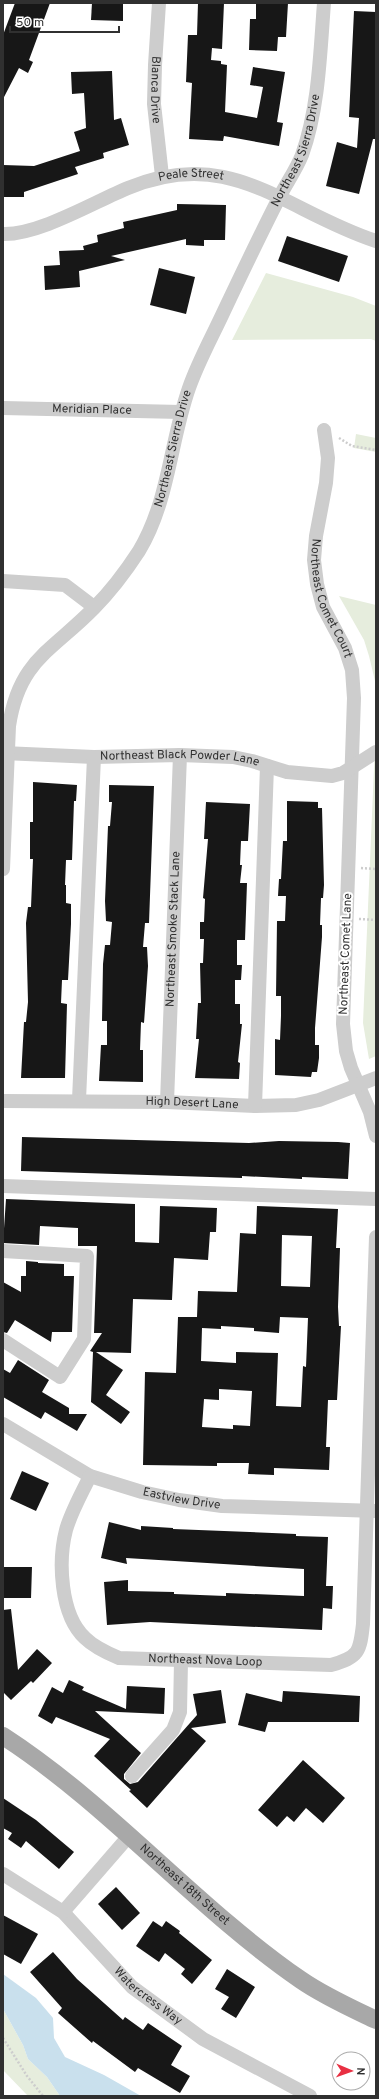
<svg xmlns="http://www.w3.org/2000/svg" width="379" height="2099" viewBox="0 0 379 2099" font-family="Overpass,sans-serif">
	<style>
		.green { fill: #e6eddd }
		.water { fill: #c9e0ed }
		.building { fill: #171717; fill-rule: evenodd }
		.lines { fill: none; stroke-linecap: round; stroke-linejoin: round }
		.path { stroke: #cdcdcd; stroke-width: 2.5; stroke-dasharray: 2 2; stroke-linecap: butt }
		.minor { stroke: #cdcdcd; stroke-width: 14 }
		.major { stroke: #a8a8a8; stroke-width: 18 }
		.labels { text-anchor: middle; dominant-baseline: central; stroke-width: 4; stroke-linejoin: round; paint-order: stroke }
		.street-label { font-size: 12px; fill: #303030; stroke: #fff }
	</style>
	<rect width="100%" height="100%" fill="#fff"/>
	<g class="green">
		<path d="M266,273l87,24 23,9v35l-5,-2 -139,1z"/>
		<path d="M356,434l20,4v14l-22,-4z"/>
		<path d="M339,596l37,9v451l-7,3 -6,-36 13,-301 -1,-41 -6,-25 -5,-16z"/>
		<path d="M3,2009l20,36 5,14 19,18 13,19h-32l-25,-26z"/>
	</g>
	<path class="water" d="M3,1974l33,24 17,20 1,20 11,19 39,18 37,21h-81l-13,-19 -19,-18 -5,-14 -20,-36z"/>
	<g class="building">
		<path d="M15,3h35l-21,57 4,2 -5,11 -9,-5 -16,31v-64z"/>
		<path d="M92,3h31v18l-32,-1z"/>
		<path d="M198,3h26l-2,46 -10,-1 -1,12 10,1v3l6,1 -2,47 32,6 6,-31 -13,-2 3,-18 32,5 -8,50 6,1 -4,23 -55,-10 -1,5 -34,-2 3,-56 -6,-1 2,-47h9z"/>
		<path d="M256,3h32l-2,34h-8l-1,14 -28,-1 1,-31h6z"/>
		<path d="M354,11l22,1v127h-3l-14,55 -33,-8 11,-44 20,6 2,-30 -10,-1z"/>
		<path d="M112,71l2,49 7,-2 8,27 -26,8 1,5 -29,9 3,7 -54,18v5h-21v-32l31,1 46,-15 -6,-19 12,-4 -2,-35 -12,1 -1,-22z"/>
		<path d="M177,204l49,1 -1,35h-21v6l-18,-1v-6l-75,17 14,4 -46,11 1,16 -35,3 -1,-24 16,-1 -1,-14 25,-1 -1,-4 15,-4 -1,-7 27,-7 -1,-6 54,-12z"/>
		<path d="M287,236l61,20 -9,26 -61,-21z"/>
		<path d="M159,268l36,9 -9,37 -36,-9z"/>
		<path d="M33,782l44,3 -1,16h-2l-2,59h-6l-1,25h1v18l5,1v20l-3,56h-6l-1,23 6,1 -2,74h-44l3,-56h2l2,-20 -2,-79 2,-16h3l2,-48h-3v-37h3z"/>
		<path d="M109,785l45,1 -5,137h-4l-2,24h4l1,19 -4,57 -3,-1 -1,28h3v32l-44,-1 2,-36h6v-24h-5l1,-57 2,-19h5l2,-23 -6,-1 -1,-20 3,-75h2l2,-24h-3z"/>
		<path d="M287,801l31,1v6h4l2,77 -1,13h-2l-1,27h2v12l-7,91v17h4v13l-2,14h-5l-1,5 -36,-2v-36l5,1 1,-24v-20h-5l1,-75h8l1,-25h-8l1,-17h2l2,-38h4z"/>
		<path d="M206,802l44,2 -2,37h-7l-1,24h2l-2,18h7l-2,57h-8v25h5l-1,15h-6v24h5v20h2l-4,38 2,1 -1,16 -44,-1 4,-39h-3l2,-36h3l-1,-40h3l1,-24h-4v-17h4l1,-23 -2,-1 5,-59h-4z"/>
		<path d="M22,1137l227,6 30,-2 59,1 12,1 -2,36 -46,-2v2l-60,-3v2l-221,-7z"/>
		<path d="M6,1199l129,5v38l24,1 1,-37 57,2 -1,24h-6l-2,28 -34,-2 -2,42 -39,-1 -2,54 -35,-1 27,18 -17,25 24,17 -9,12 -30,-22 2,-50 -3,-1 12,-18h-8l3,-87h-19v-18l-38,-2 -1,19 -36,-2z"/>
		<path d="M257,1206l81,3 -2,39h4l-2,59 1,19h2l-4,74h-9l-2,47h4l-1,23 -55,-2v7l-26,-1 1,-11h-32v3l-74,-1 2,-93 31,1 2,-56h19l1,-26 39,1 3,-59 16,1zM282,1235l30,1 -2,51 -29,-1zM280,1317l28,1 -2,49 -3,-1 -2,41 -25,-1 2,-53 -42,-1v11l-35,-2 1,-33 19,1v-3l33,2v3l25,2zM219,1389l33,2 -2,35 -17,-1v4l-31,-2 2,-28 15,1z"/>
		<path d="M26,1261l12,1v1l26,1v12h10l-2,56h-20l-1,10 -36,-22 -8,13 -4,-1v-50l18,10v-16h5z"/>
		<path d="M18,1360l31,20 -7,12 27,16v6h18l-10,17 -32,-19 -4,7 -38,-22v-28l7,4z"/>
		<path d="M22,1471l27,12 -13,28 -26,-12z"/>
		<path d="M109,1522l32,8v-4l32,2v1l123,5v2l32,1 -2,49h7l-1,23 -9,-1 -1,22 -172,-8 -43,3 -3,-43 24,-2v11l46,1v2l52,2v-3l78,3v-27l-178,-11 1,6 -26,-6z"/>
		<path d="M3,1567h29l-1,31h-28z"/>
		<path d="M11,1609l7,61 19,-21 15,14 -19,20 -2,-2 -20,19 -8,-8v-82z"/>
		<path d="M69,1680l15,7 -2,3 44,19 1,-23 38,2 -1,26 -69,-3 46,42 -17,21v5l6,5 8,-2 59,-67 -4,-21 28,-4 5,33 -35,5 15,13 -59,67 -18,-17 2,-1 -37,-34 16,-17 -54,-22 -4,7 -14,-8 14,-29 11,6z"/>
		<path d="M283,1691l77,5 -1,26h-91l-3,10 -27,-7 8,-32 36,9z"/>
		<path d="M303,1760l42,38 -22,25 -17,-15 -12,14 -7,-6 -10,11 -19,-17z"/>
		<path d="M3,1798l33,22 38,32 -15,17 -33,-28 -5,7 -13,-9 4,-6 -9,-5z"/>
		<path d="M116,1887l24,26 -18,17 -24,-26z"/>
		<path d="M3,1915l35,19 -17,30 -18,-10z"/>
		<path d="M153,1921l9,6 4,-6 14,10 -1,2 33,27 -20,24 -11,-10 4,-5 -20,-16 -6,9 -23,-16z"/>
		<path d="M53,1952l24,27 46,41 2,-3 18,13 5,-7 34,23 -11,19 19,11 -10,17 -42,-25 -3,4 -42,-31 -1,2 -34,-30 4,-5 -32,-36z"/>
		<path d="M227,1969l28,18 -19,31 -15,-9 8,-12 -14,-8z"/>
	</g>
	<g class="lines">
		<g class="path">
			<path d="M339,438l13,8 24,4"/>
			<path d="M361,868l15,1"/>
			<path d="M359,919l17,1"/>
			<path d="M3,2038l24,38 16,20"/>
		</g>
		<g class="minor">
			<path id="s1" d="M159,3l-4,62 -1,39 8,72"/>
			<path id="s2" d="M3,234c36,1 91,-32 125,-46 104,-43 156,23 248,53"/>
			<path id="s3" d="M3,408l178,4"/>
			<path id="s4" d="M324,430l4,28 -2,25 -10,53 -2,24 3,24 6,23 22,41 7,22 2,28 -11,326 3,27 5,17 19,44 6,24"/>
			<path d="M3,581l62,4 29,22"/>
			<path id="s5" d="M3,753l91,4 86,-2 53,2 19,4 35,11 45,4 11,-3 33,-21"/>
			<path id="s6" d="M3,869l6,-143c10,-66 43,-75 85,-118 17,-17 32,-37 45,-57 30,-50 31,-109 50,-163 9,-26 23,-51 35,-77 18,-38 36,-76 55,-113 7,-14 17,-28 23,-43 17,-48 18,-101 22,-152"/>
			<path d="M79,1100l15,-343"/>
			<path id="s7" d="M3,1101l164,1 88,4 41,-1 23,-5 57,-22"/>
			<path id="s8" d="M167,1102l13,-347"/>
			<path d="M255,1106l12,-340"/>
			<path d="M3,1186l373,13"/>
			<path d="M3,1251l84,5 -3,83 -24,38 -57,-37"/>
			<path id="s9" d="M3,1424l87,52 52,16 37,8 43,6 154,5"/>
			<path id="s10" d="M90,1476c-8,17 -19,36 -24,54 -8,31 -6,85 19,108 9,9 22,15 34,20l212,7c28,-8 29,-13 32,-41l13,-387"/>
			<path d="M132,1776l41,-46 7,-18 1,-51"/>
			<path id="s11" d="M3,1874l60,38 69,75 71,52 107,57"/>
			<path d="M63,1912l66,-76"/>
		</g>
		<path class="major" id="s12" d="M3,1736c108,70 192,171 298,244 23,16 50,28 75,40"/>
	</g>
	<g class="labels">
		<g class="street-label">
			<text stroke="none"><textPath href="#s1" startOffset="87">Blanca Drive</textPath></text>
			<text stroke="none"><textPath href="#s6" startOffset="798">Northeast Sierra Drive</textPath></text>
			<text stroke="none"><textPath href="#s2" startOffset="199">Peale Street</textPath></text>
			<text stroke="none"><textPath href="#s3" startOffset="89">Meridian Place</textPath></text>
			<text stroke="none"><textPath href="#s6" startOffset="474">Northeast Sierra Drive</textPath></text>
			<text stroke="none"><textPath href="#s4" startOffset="173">Northeast Comet Court</textPath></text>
			<text stroke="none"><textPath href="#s5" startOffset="177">Northeast Black Powder Lane</textPath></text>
			<text stroke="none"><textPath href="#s8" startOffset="173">Northeast Smoke Stack Lane</textPath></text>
			<text transform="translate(346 954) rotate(-88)">Northeast Comet Lane</text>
			<text stroke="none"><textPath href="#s7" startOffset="189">High Desert Lane</textPath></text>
			<text stroke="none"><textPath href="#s9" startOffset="196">Eastview Drive</textPath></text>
			<text stroke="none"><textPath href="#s10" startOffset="299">Northeast Nova Loop</textPath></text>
			<text stroke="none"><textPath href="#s12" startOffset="235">Northeast 18th Street</textPath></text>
			<text stroke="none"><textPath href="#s11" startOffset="191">Watercress Way</textPath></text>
		</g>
	</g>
	<rect width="379" height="2099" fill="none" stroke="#303030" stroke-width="8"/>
	<g transform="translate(351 2071) rotate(92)"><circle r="19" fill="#ffffff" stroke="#acacac"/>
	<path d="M0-3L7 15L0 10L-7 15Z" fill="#e83043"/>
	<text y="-6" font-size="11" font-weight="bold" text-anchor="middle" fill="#303030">N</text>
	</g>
	<path d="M10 26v6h109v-6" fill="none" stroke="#303030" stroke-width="2"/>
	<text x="16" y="26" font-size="12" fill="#303030" stroke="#ffffff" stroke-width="3" paint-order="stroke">50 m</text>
</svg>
